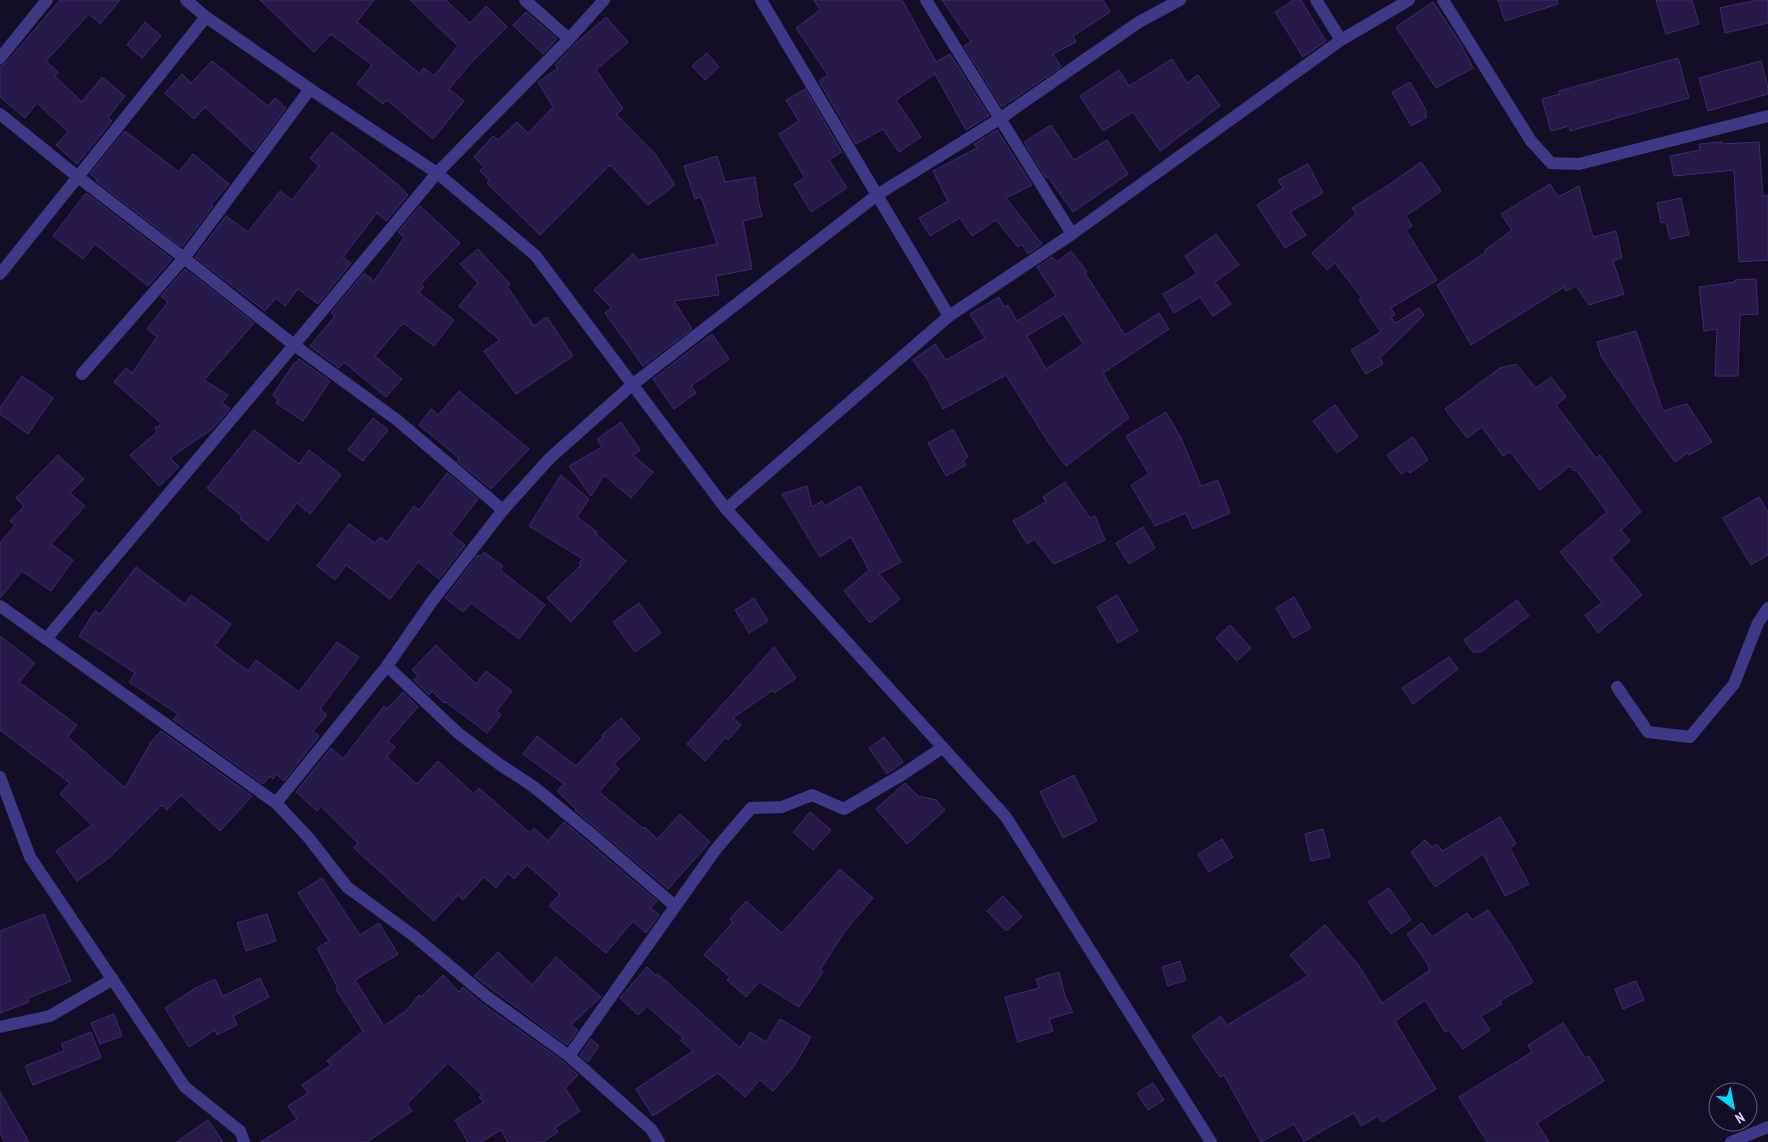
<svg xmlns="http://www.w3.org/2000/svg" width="1768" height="1142" viewBox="0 0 1768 1142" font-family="'PT Sans Narrow',sans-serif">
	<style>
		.building { fill: #251a48; stroke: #3d2b74; fill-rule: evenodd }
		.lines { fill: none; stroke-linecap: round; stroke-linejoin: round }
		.minor { stroke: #3e3887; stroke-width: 12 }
	</style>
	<rect width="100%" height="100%" fill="#130e26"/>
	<g class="building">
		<path d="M60,0h60l-20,24 -11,-10 -43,47 12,11 -3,4 27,26 20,-25 23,19 -17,22 4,3 -35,43 -21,-19 12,-13 -31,-29 -12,15 -25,-21v-31l6,-3z"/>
		<path d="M260,0h114l-17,22 62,51 5,-5 10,8 24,-30 -48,-46h36l24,23 16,-17 21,21 -37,37 -21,25 15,12 -31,38 -46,-39 -4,4 -26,-20 15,-19 -41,-31 -17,18z"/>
		<path d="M814,0h88l34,62 14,-8 39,62 -23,14 -31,-56 -39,26 25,37 -22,15 -16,-23 -27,15 -37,-63 9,-6 -32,-47 24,-18z"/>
		<path d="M942,0h161l7,12 -37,24 3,6 -23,12 8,13 -59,40 -38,-61 7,-4z"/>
		<path d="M1294,0h7l25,41 -23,16 -28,-45z"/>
		<path d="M1498,0h59l1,4 -53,17z"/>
		<path d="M1656,0h36l7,24 -33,10z"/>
		<path d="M1757,0h11v23l-43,10 -5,-25z"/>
		<path d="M1433,2l28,42 12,24 -37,20 -40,-61z"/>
		<path d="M526,12l31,27 -14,15 -30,-29z"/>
		<path d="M606,17l22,25 -32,28 27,39 -7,5 40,41 19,30 -27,20 -38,-40 -70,70 -53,-52 2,-3 -9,-9 4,-4 -10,-10 19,-21 5,4 19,-18 11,11 25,-26 -15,-25 20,-14 -3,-3 22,-23z"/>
		<path d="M145,22l16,14 -19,22 -15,-13z"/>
		<path d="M707,53l12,14 -14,13 -13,-14z"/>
		<path d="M1678,58l11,40 -119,33 -1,-5 -18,5 -9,-32 18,-5 -1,-3z"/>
		<path d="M1172,59l15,24 11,-8 22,31 -60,45 -27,-39 -30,19 -23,-35 39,-26 10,16z"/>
		<path d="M212,61l56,45 7,-8 11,10 -33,44 -48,-45 -11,12 -29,-26 17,-19 9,9z"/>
		<path d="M1761,61l7,26v7l-60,17 -9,-33z"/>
		<path d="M1410,82l16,28v8l-15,8 -19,-34z"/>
		<path d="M805,89l37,63 -13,8 18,28 -36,24 -17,-28 11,-6 -26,-44 20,-13 -13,-21z"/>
		<path d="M1051,125l23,35 33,-20 21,34 -55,38 -25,-35 -2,1 -22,-36z"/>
		<path d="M997,130l35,55 -26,13 36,46 -14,10 -6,-10 -4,3 -22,-27 -24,16 -12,-18 -30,18 -11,-18 29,-17 -15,-30 44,-23 -3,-4z"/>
		<path d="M125,131l54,41 14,-18 36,30 -18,21 2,1 -31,41 -86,-66 1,-2 -7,-5z"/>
		<path d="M332,132l65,52 11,11 -22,26 -9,-8 -34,44 8,6 -33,41 -20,-15 -13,17 -9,-8 -11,13 -70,-54 31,-41 22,16 32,-41 12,9 27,-34 -9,-8z"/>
		<path d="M1722,142v2l37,-2 4,54 5,-1v65l-29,2 -5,-92 -60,6 -4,-20 30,-6 -1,-6z"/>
		<path d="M717,156l8,26 30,-5 3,20h-1l5,19 -19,5 9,48 -36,7 3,19 -45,6 18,28 -49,37 -38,-53 7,-5 -18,-18 39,-36 5,6 79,-16 -16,-47 -6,2 -11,-33z"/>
		<path d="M1421,162l20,29 -35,25 6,10 -6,4 31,50 -46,28 4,7 -4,3 5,5 23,-15 5,7 -44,43 3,6 -17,10 -15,-24 30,-18 -22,-32 3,-2 -27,-35 -8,7 -15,-17 44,-39 -4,-6 35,-22z"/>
		<path d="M1308,164l15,29 -33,19 16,23 -21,13 -28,-43 26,-17 -5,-8z"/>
		<path d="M1550,184l8,13 21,-11 14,51 23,-6 6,27 -9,3 11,33 -35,11 -13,-19 -10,5 -2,-4 -93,58 -34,-60 49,-33 -1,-2 27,-20 -11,-16z"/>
		<path d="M86,193l86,66 -24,27 -53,-42 -12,15 -30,-23z"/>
		<path d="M1681,198l8,37 -19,4 -4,-17 -5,1 -4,-20z"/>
		<path d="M420,206l40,37 -39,41 3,3 -5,6 35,27 -20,26 -31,-23 -28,33 27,23 -16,18 -42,-35 -5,6 -29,-22 25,-30 -4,-3 33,-40 10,8 30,-43 -6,-6z"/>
		<path d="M1216,234l23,31 -24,17 16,22 -18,12 -13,-19 -26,16 -11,-19 34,-20 -12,-18z"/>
		<path d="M478,249l32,35 -3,2 27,40 13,-9 26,39 -57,38 -32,-43 16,-11 -41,-34 19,-23 -18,-19z"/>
		<path d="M1071,251l16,21 -2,1 40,62 34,-22 10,16 -66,44 26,45 -63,48 -18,-24 -42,-67 -63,34 -15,-29 -15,-20 22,-16 11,16 39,-22 -15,-24 29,-17 5,10 4,-2 9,16 39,-25 -19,-29 15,-10 5,5zM1064,314l19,30 -37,25 -19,-33z"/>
		<path d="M185,269l69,54 -50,57 24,15 -6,8 8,6 -18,20 -42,29 9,9 -20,19 -29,-31 27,-23 -2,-4 7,-4 -48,-42 12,-14 6,5 25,-36 -10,-8 21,-27 -7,-6z"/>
		<path d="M1756,279l2,35 -18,1 -2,61h-23l2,-47 -13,2 -5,-44 36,-5v-2z"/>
		<path d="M1636,331l27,80 24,-7 25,38 -23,13 -2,-2 -12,9 -29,-40 -45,-66 -4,-14z"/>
		<path d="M712,334l17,25 -38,27 5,7 -22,16 -21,-30z"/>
		<path d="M299,359l31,22 -27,40 -27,-18 2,-3 -5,-5 21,-32h2z"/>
		<path d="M1516,364l20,24 15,-11 15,20 -10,8 40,53 4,-3 41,57 -20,18 9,11 -19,17 31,37 -44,38 -13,-18 17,-12 -42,-51 47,-40 -31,-42 -2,1 -4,-5 -30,24 -30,-38 -7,4 -21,-29 -15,11 -22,-29 55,-41z"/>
		<path d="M22,376l31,22 -25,36 -28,-20v-6z"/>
		<path d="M459,391l70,58 -38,40 -34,-28 2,-3 -40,-33 12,-16 7,6z"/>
		<path d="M1335,405l23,32 -21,16 -24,-32z"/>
		<path d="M1166,412l15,26 20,48 17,-6 12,33 -37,16 -7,-16 -31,13 -24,-41 18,-11 -23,-38z"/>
		<path d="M373,418l15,12 -25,31 -15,-11z"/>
		<path d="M621,422l19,28 -7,5 20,17 -22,26 -27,-23 -13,21 -22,-30 33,-19 -5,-8z"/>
		<path d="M953,429l15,28 -5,3 3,5 -20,11 -18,-33z"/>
		<path d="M254,430l45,34 10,-14 32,25 -31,39 -13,-11 -29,38 -28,-22 2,-3 -35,-28z"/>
		<path d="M1413,437l15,23 -18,13 -3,-3 -6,4 -14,-19z"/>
		<path d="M58,455l26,24 -14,14 15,13 -34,38 22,16 -22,31 -29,-20 -22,27v-55l15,-18 -5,-4 14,-15 -8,-8z"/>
		<path d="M447,473l31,26 -27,35 14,11 -26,34 -21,-17 -28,37 -44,-34 -11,15 -18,-14 32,-42 26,19 5,-6 7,5 27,-36 5,4z"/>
		<path d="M561,475l28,24 -12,18 20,15 -1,2 30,27 -55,61 -24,-24 34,-33 -2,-2 4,-4 -54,-33z"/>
		<path d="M1065,482l25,36 5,-2 10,24 -51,24 -20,-25 -7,5 -14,-23 33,-19 -3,-5z"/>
		<path d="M807,486l5,21 10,-6 3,5 35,-20 41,76 -22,12 21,25 -30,24 -26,-32 25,-21 -18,-33 -31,20 -38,-63z"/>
		<path d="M1759,497l9,15v43l-17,10 -28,-47z"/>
		<path d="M1143,527l12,21 -26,16 -13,-21z"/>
		<path d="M484,552l19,14 -3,4 45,35 -26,34 -48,-36 -8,9 -18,-14 33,-43 2,2z"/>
		<path d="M136,567l49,37 6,-9 40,29 -16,22 33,25 8,-11 43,32 38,-50 22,15 -39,52 7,6 -14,16 6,5 -35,45 -8,-7 -3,5 -3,-3 -7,8 -90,-65 5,-5 -49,-32 6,-9 -56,-37 16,-25 5,3z"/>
		<path d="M1117,595l21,36 -20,12 -21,-36z"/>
		<path d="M1294,597l17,31 -18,10 -17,-30z"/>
		<path d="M754,598l14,23 -19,12 -14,-23z"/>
		<path d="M1517,600l12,16 -48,36h-8l-9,-12z"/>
		<path d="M639,603l22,30 -26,19 -22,-30z"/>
		<path d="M1230,625l21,23 -14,13 -21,-23z"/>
		<path d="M0,636l35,27 -16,19 58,43 -9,12 57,51 26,-46 10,-11 91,65 -32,35 -39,-36 -14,15 -5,-5 -52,52 -33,24 -21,-30 36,-26 -32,-31 10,-11 -70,-53z"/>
		<path d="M436,645l40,39 10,-13 26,20 -15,20 4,4 -14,18 -41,-31 -2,1 -12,-12 -3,4 -15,-15 4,-4 -6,-6z"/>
		<path d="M774,647l22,31 -22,15 -1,-3 -40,28 8,7 -13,15 -2,-3 -21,24 -18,-17z"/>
		<path d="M1449,657l9,12 -45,35 -11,-16z"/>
		<path d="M403,692l15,15 -30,34 7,6 -8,10 30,27 21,-23 36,33 5,-6 51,45 4,-5 14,13 16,-19 93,79 -6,7 8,7 -13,18 -13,-12 -27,32 -57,-47 11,-12 -33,-29 -13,14 -6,-6 -12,15 -12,-11 -21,23 -5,-5 -24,26 -80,-73 4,-5 -37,-37 -4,5 -21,-19 35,-44 12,11 41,-53 3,3z"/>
		<path d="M621,718l19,21 -26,25 5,5 -20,23 45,37 1,-2 12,12 23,-25 30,28 -42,47 -93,-79 1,-1 -19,-18 7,-7 -41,-30 14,-18 39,30 27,-29 -1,-2z"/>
		<path d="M884,737l19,25 -16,12 -18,-26z"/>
		<path d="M1074,775l23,46 -34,17 -23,-46z"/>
		<path d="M905,783l13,13 18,4 9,10 -38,34 -31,-35z"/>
		<path d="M810,812l21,18 -18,20 -20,-18z"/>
		<path d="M1500,817l16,27 -6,4 19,36 -24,12 -22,-42 -48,33 -24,-35 14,-12 7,7 5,-3 5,7z"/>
		<path d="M1323,829l7,28 -19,4 -6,-27z"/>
		<path d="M1222,839l11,18 -24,15 -11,-18z"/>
		<path d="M840,869l33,29 -28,33 -25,39 3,2 -24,35 -40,-25 -13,15 -19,-17 3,-3 -26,-22 29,-33 -3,-3 16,-18 36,32z"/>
		<path d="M322,878l38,57 19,-12 19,31 -43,26 29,46 22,-15 13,-16 2,2 22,-22 16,17 4,-5 18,16 83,59 14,13 -13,13 15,23 -25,17 3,4 -15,10h-35l-7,-12 -20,12h-13l-13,-22 29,-18 -5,-5 3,-2 -34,-32 -41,41 5,7 -45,31h-106l36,-23 -9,-13 20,-13 -6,-8 29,-20 -4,-4 36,-30 -27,-42 2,-1 -21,-40 12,-7 -31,-48z"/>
		<path d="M1389,888l22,32 -20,14 -23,-32z"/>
		<path d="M1003,896l19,21 -16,14 -19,-20z"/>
		<path d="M1488,910l24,36 21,36 -33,19 2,3 -21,12 9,14 -27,19 -14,-19 -4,2 -20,-32 -30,21 41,68 -54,33 -4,-6 -17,10 -7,-13 -50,28 -10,-17 -33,18 -37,-67 -4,2 -28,-41 29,-20 6,9 81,-49 -18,-21 35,-30 34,41 23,37 48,-33 -2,-3 1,-1 -22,-32 15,-11 10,14 35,-24 5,7z"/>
		<path d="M44,914l27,67 -43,17 1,4 -29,11v-82z"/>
		<path d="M267,914l9,27 -30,10 -9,-28z"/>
		<path d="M498,952l34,33 24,-28 45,40 -30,28 7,5 -11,15 -93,-69z"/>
		<path d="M1180,961l6,19 -18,6 -6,-19z"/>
		<path d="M647,967l8,8 3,-1 82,74 10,-16 16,10 14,-23 31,18 -17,29 -21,25 -13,-11 -15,17 -27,-24 -65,43 -17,-27 57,-38 -12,-10 2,-3 -36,-32 -9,9 -18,-17z"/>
		<path d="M1059,972l6,24 8,16 -24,7 4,12 -35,11 -13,-45 34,-9 -3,-9z"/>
		<path d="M260,978l9,19 -36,19 4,9 -20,10 -2,-5 -26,17 -24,-39 29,-19 21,-10 8,17z"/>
		<path d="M1636,981l8,19 -21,9 -8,-20z"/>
		<path d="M114,1014l8,22 -22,8 -9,-21z"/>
		<path d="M1563,1023l22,35 4,-2 15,25 -67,42 12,19h-62l-28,-45 73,-45 -4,-7z"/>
		<path d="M91,1032l10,26 -68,27 -8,-19 39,-15 -3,-7z"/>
		<path d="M591,1039l8,7 -11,16 -8,-7z"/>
		<path d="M1153,1083l11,17 -16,10 -11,-17z"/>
		<path d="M0,1092l29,50h-25l-4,-10z"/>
		<path d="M208,1120l15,22h-47z"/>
	</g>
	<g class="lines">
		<g class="minor">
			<path d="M186,0l20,17 104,72 127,84 98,82 191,254 280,308 205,325"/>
			<path d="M525,0l44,39"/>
			<path d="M761,0l188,316"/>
			<path d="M926,0l146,234"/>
			<path d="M1316,0l25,40"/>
			<path d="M1443,0l88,141 20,22 28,1 189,-48"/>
			<path d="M0,58l47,-58"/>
			<path d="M0,114l78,63 106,81 110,87 103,75 106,90"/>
			<path d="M0,274l206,-257"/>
			<path d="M82,374l102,-116 126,-169"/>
			<path d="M726,509l223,-193 123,-82 269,-194 68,-40"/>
			<path d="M0,606l276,197 32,34 39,50 67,49 72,60 83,60 82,73 8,13"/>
			<path d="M46,639l248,-294 143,-172 132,-134 35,-39"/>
			<path d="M387,666l71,67 41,31 35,23 56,46 85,73"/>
			<path d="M1617,687l31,45 42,5 44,-53 24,-61 10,-15"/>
			<path d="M0,777l30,80 155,230 55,44 4,11"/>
			<path d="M276,803l111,-137 46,-66 70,-90 47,-52 82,-73 245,-190 124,-77 138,-96 41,-22"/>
			<path d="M0,1027l50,-11 63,-37"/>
			<path d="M569,1056l147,-207 35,-41 31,-1 30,-12 32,14 59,-35 39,-26"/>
			<path d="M1731,1142l37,-15"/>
		</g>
	</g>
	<g transform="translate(1733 1107) rotate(148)"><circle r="24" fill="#130e26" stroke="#635d7d"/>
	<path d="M0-4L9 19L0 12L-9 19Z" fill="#00dafe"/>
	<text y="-8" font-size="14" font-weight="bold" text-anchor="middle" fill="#dad3ff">N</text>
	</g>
</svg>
